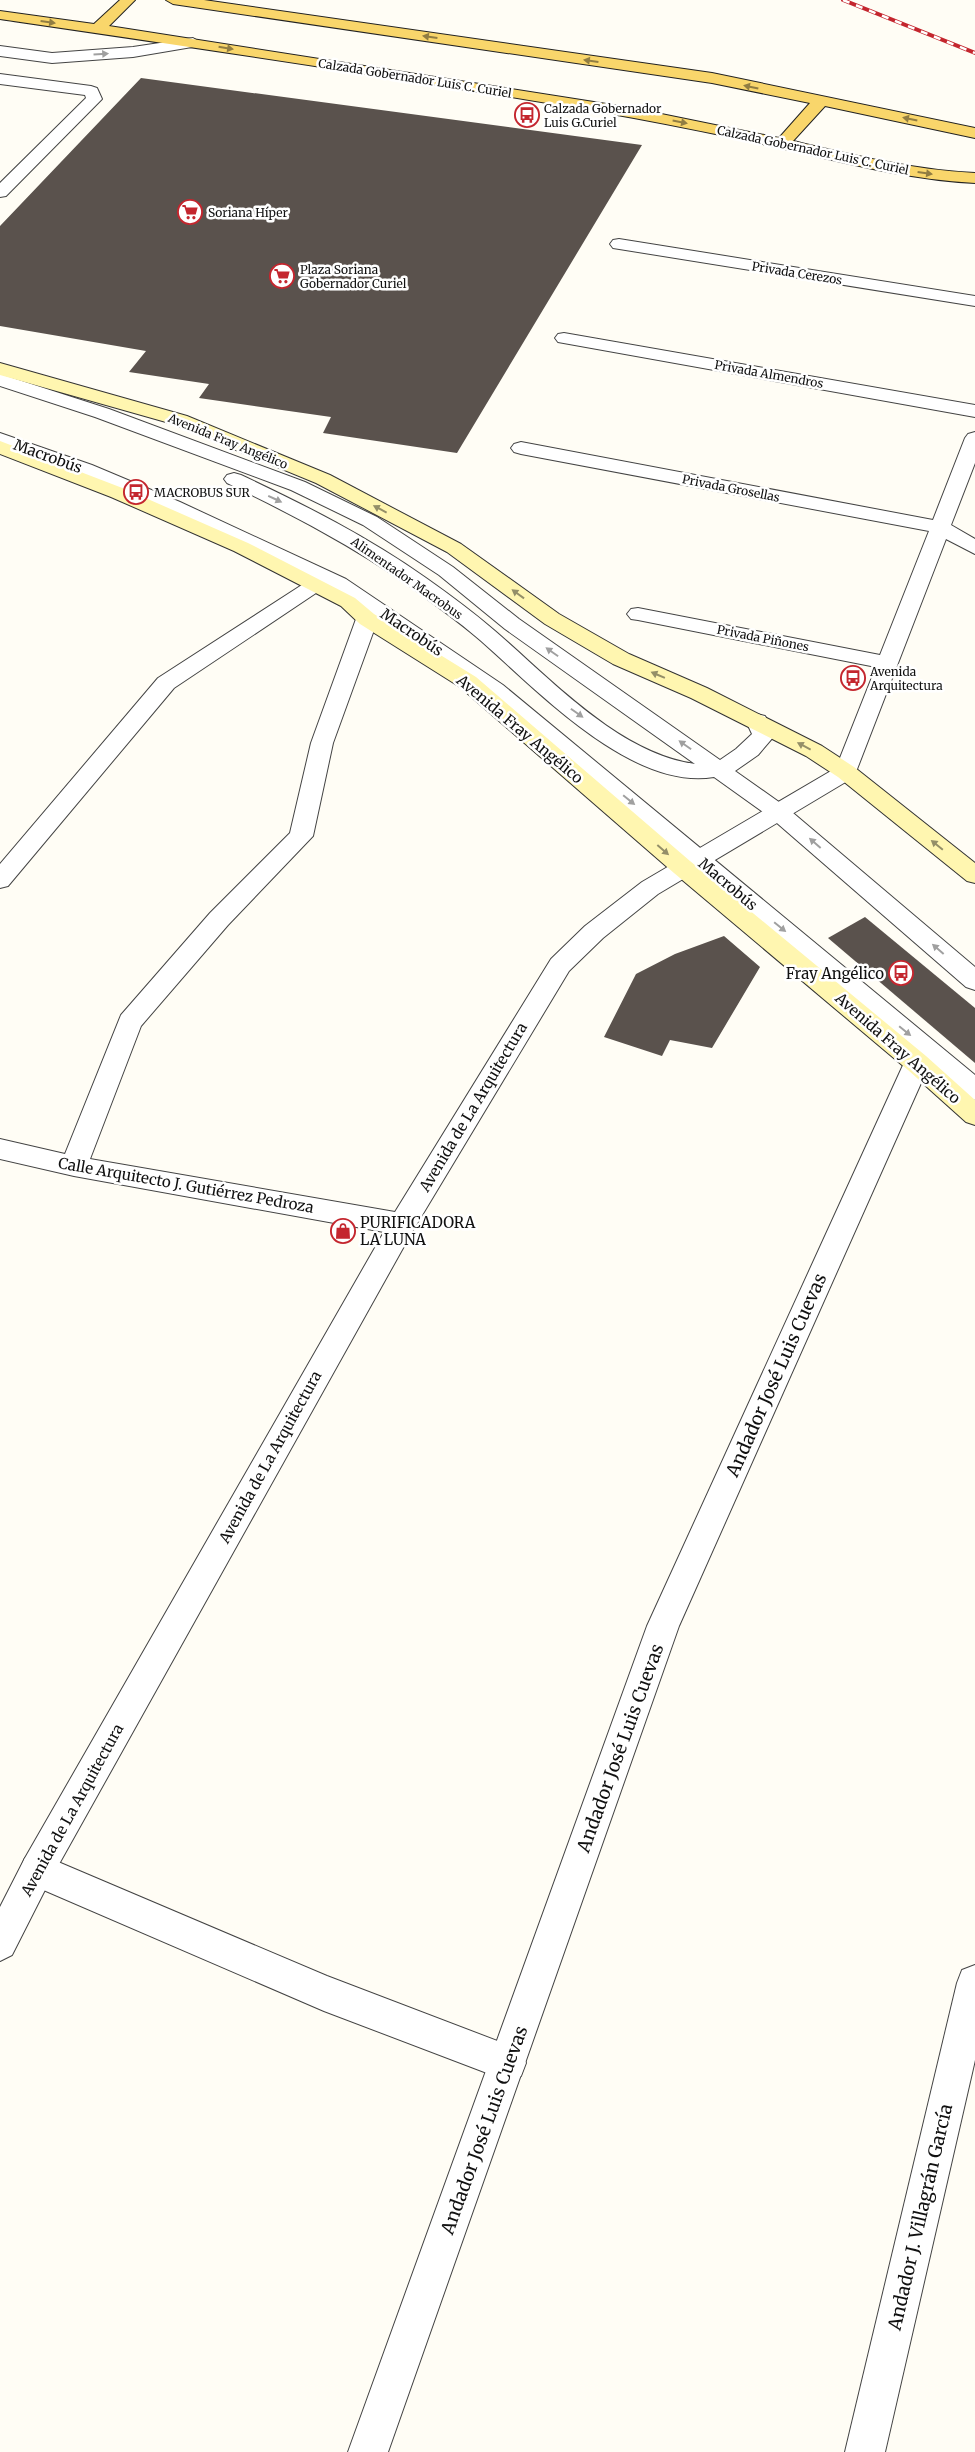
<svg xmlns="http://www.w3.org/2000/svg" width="975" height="2452" viewBox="0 0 975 2452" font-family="Merriweather,serif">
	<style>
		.building { fill: #5a524d }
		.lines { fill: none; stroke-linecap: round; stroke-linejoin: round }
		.lane-casing { stroke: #444; stroke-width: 2 }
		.street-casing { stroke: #444; stroke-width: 2 }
		.secondary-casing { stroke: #333; stroke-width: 2 }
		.primary-casing { stroke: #222; stroke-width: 2 }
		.lane { fill: #fff; fill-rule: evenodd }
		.street { fill: #fff; fill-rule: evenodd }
		.secondary { fill: #fff6b0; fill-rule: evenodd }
		.primary { fill: #f9d66b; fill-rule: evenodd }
		.rail-casing { stroke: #c4262e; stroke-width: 4 }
		.rail { stroke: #fff; stroke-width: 2.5; stroke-dasharray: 7; stroke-linecap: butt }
		.oneway { fill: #917d42 }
		.oneway2 { fill: #a0a0a0 }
		.oneway3 { fill: #948f68 }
		.labels { text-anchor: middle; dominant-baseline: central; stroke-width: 5; stroke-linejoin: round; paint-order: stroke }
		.far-street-label { font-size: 12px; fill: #111; stroke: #fff }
		.far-poi-label { font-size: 12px; fill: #111; stroke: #fff; text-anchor: start }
		.street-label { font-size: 15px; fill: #111; stroke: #fff }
		.poi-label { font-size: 15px; fill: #111; stroke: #fff; text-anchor: end }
		.near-street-label { font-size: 18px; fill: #111; stroke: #fff }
	</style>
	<rect width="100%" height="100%" fill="#fffdf5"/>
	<g class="building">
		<path d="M141,78l501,67 -185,308 -134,-20 8,-16 -132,-19 10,-14 -80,-12 17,-21 -146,-25v-100z"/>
		<path d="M865,917l110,91v55l-147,-125z"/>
		<path d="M724,936l36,31 -48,81 -42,-8 -8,16 -58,-19 32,-63 39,-20z"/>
	</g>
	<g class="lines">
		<defs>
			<g id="lane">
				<path d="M193,38l8,5 -3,3 -65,11 -81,6 -52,-7v-10l52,7 81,-6z"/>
				<path d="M0,74l91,12 6,2 5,11 -96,97 -6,1v-14l86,-85 -1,-3 -85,-11z"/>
				<path d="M0,374l109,35 196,73 72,35 76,50 66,52 201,141 16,-11 16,-15 -6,-13 3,-5 8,-2 8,2 10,19 -17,20 -23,16 51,36 189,160v23l-9,-3 -196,-170 -56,-40c-83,14 -178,-88 -234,-137 -22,-19 -46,-36 -69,-53 -58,-41 -120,-73 -184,-104l-3,-4 3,-4 7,-2 7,2c64,30 127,62 185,103 24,17 47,34 69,53 56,48 123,122 200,133l-190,-135 -66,-54 -76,-50 -72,-35 -196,-73 -95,-31z"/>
				<path d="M0,433l92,32 88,37 166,77 157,106 472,390v25l-9,-3 -479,-402 -155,-108 -166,-77 -88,-37 -78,-28z"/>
				<path d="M37,1853l290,123 194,74 5,13 -5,13 -13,5 -184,-70 -299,-129 -5,-12 5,-12z"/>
			</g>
			<g id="street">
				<path d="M619,239l356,57v10l-362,-58 -3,-4 3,-4z"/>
				<path d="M564,333l411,72v12l-417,-75 -3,-4 3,-4z"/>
				<path d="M975,432v31l-24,62 24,14v15l-29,-15 -92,238 -196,117 -55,44 -34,33 -157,261 -363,650 -37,73 -12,6v-54l25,-49 359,-626 -310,-56 -74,-17v-20l65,15 56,-139 89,-102 80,-80 21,-90 45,-124 4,-5 7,-1 7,1 4,5 -45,124 -20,93 -85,89 -87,101 -51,133 305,53 156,-253 34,-33 57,-44 194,-114 40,-101 -238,-47 -7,-1 -4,-5 4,-5 7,-1 242,47 49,-124 -408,-77 -7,-2 -3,-4 3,-4 7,-2 412,78 32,-82 3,-4z"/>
				<path d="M315,579l7,2 3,4 -3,4 -148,99 -166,198 -8,2v-24l158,-186 150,-97z"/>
				<path d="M917,1053l9,3 4,7 -251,563 -291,826h-40l299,-826 257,-563 4,-7z"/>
				<path d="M975,1965v95l-90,392h-40l112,-469 5,-13z"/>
			</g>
			<g id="secondary">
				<path d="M0,363l187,53 143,59 131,69 98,70 70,40 78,34 115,58 32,21 121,96v20l-8,-2 -129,-104 -32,-21 -115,-58 -78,-34 -68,-40 -98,-72 -131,-69 -143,-59 -173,-49z"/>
				<path d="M0,441l125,48 123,54 107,55 19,16 102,63 214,184 236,195 49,44v25l-9,-3 -58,-52 -234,-197 -214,-186 -100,-63 -19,-18 -107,-55 -123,-54 -111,-43z"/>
			</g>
			<path id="primary" d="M120,0h15l-26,26 523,82 147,30 31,-35 -98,-20 -539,-79 -7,-4h38l508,73 263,55v10l-150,-32 -32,35c60,14 120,29 182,32v10c-61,-3 -121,-18 -181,-32 -53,-12 -106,-23 -160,-33 -211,-37 -423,-68 -634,-99v-8l94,13z"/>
		</defs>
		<use href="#lane" class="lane-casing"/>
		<use href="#street" class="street-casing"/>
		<use href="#secondary" class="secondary-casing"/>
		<use href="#primary" class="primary-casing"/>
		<use href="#lane" class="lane"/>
		<use href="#street" class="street"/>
		<use href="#secondary" class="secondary"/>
		<use href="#primary" class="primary"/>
		<defs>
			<path id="rail" d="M843,0l132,53"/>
		</defs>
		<use href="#rail" class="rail-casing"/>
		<use href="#rail" class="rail"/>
	</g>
	<defs><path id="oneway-solid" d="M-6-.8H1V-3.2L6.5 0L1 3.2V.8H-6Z" transform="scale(1.25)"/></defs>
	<g class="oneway">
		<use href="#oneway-solid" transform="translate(48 22) rotate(8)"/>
		<use href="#oneway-solid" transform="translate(430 37) rotate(-172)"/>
		<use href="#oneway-solid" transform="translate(226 48) rotate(9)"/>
		<use href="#oneway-solid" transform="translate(591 61) rotate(-172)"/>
		<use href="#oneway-solid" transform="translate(751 87) rotate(-168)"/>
		<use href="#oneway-solid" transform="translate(910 119) rotate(-168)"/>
		<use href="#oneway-solid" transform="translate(680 122) rotate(11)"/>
		<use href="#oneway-solid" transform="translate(925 173) rotate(8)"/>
	</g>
	<g class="oneway2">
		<use href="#oneway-solid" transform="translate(101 54) rotate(-4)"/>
		<use href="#oneway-solid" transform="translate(275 499) rotate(25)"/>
		<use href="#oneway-solid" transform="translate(552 652) rotate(-145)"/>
		<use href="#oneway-solid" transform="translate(577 713) rotate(35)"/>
		<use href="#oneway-solid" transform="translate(685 745) rotate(-145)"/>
		<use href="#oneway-solid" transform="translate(629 800) rotate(39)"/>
		<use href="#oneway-solid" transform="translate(815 843) rotate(-139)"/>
		<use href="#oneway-solid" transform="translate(780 927) rotate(39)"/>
		<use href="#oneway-solid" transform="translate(938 949) rotate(-139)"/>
		<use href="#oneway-solid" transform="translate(905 1031) rotate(39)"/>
	</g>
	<g class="oneway3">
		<use href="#oneway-solid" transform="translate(380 509) rotate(-152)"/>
		<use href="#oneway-solid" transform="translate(518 594) rotate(-144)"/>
		<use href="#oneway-solid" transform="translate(658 675) rotate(-157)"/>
		<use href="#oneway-solid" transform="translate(804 746) rotate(-152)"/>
		<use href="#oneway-solid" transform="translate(937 845) rotate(-141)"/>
		<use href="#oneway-solid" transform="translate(663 850) rotate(41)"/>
	</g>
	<defs>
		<symbol id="bus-ring" viewBox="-11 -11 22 22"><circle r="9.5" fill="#fff" stroke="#c4262e" stroke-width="1.5"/><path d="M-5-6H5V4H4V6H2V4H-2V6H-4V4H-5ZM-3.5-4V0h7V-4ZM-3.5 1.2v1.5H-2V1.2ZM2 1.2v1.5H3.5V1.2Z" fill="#c4262e"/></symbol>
		<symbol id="supermarket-ring" viewBox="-11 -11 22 22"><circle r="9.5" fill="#fff" stroke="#c4262e" stroke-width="1.5"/><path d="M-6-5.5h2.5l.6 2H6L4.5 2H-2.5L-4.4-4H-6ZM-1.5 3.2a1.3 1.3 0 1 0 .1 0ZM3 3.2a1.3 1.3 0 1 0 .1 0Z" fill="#c4262e"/></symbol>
		<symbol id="shop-ring" viewBox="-11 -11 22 22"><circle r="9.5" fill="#fff" stroke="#c4262e" stroke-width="1.5"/><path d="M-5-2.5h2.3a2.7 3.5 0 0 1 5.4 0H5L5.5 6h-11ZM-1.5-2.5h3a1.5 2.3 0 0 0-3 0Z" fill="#c4262e"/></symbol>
	</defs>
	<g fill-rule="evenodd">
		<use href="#bus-ring" x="513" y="101" width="28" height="28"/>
		<use href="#supermarket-ring" x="176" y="198" width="28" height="28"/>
		<use href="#supermarket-ring" x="268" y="262" width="28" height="28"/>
		<use href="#bus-ring" x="122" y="478" width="28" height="28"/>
		<use href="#bus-ring" x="839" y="664" width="28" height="28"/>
		<use href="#bus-ring" x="887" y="959" width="28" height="28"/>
		<use href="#shop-ring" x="329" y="1217" width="28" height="28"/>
	</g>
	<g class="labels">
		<g class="far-street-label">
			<text transform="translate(415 78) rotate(9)">Calzada Gobernador Luis C. Curiel</text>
			<text transform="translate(813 150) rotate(12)">Calzada Gobernador Luis C. Curiel</text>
			<text transform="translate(797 273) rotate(9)">Privada Cerezos</text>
			<text transform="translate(769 374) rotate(10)">Privada Almendros</text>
			<text transform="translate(228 441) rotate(22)">Avenida Fray Angélico</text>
			<text transform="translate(731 488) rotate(11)">Privada Grosellas</text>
			<text transform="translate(407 578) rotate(35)">Alimentador Macrobus</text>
			<text transform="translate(763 638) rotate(11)">Privada Piñones</text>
		</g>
		<g class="far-poi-label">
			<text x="544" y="108">Calzada Gobernador<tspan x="544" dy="14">Luis G.Curiel</tspan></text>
			<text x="208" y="212">Soriana Híper</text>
			<text x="300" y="269">Plaza Soriana<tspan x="300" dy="14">Gobernador Curiel</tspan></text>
			<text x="154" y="492">MACROBUS SUR</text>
			<text x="870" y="671">Avenida<tspan x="870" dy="14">Arquitectura</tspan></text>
		</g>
		<g class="street-label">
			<text transform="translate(48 456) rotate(20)">Macrobús</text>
			<text transform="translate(412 632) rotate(34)">Macrobús</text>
			<text transform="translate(520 729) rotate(40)">Avenida Fray Angélico</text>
			<text transform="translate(728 884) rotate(40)">Macrobús</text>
			<text transform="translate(898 1048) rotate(41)">Avenida Fray Angélico</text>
			<text transform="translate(473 1107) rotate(-59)">Avenida de La Arquitectura</text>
			<text transform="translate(186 1185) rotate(10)">Calle Arquitecto J. Gutiérrez Pedroza</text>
			<text transform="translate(270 1457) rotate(-61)">Avenida de La Arquitectura</text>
			<text transform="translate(72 1810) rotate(-61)">Avenida de La Arquitectura</text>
		</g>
		<g class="poi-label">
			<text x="884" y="973">Fray Angélico</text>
			<text x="360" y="1222" text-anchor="start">PURIFICADORA<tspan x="360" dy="17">LA LUNA</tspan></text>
		</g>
		<g class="near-street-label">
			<text transform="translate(776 1375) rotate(-66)">Andador José Luis Cuevas</text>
			<text transform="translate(620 1748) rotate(-70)">Andador José Luis Cuevas</text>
			<text transform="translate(484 2130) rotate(-70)">Andador José Luis Cuevas</text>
			<text transform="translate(920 2217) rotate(-77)">Andador J. Villagrán García</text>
		</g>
	</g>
</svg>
